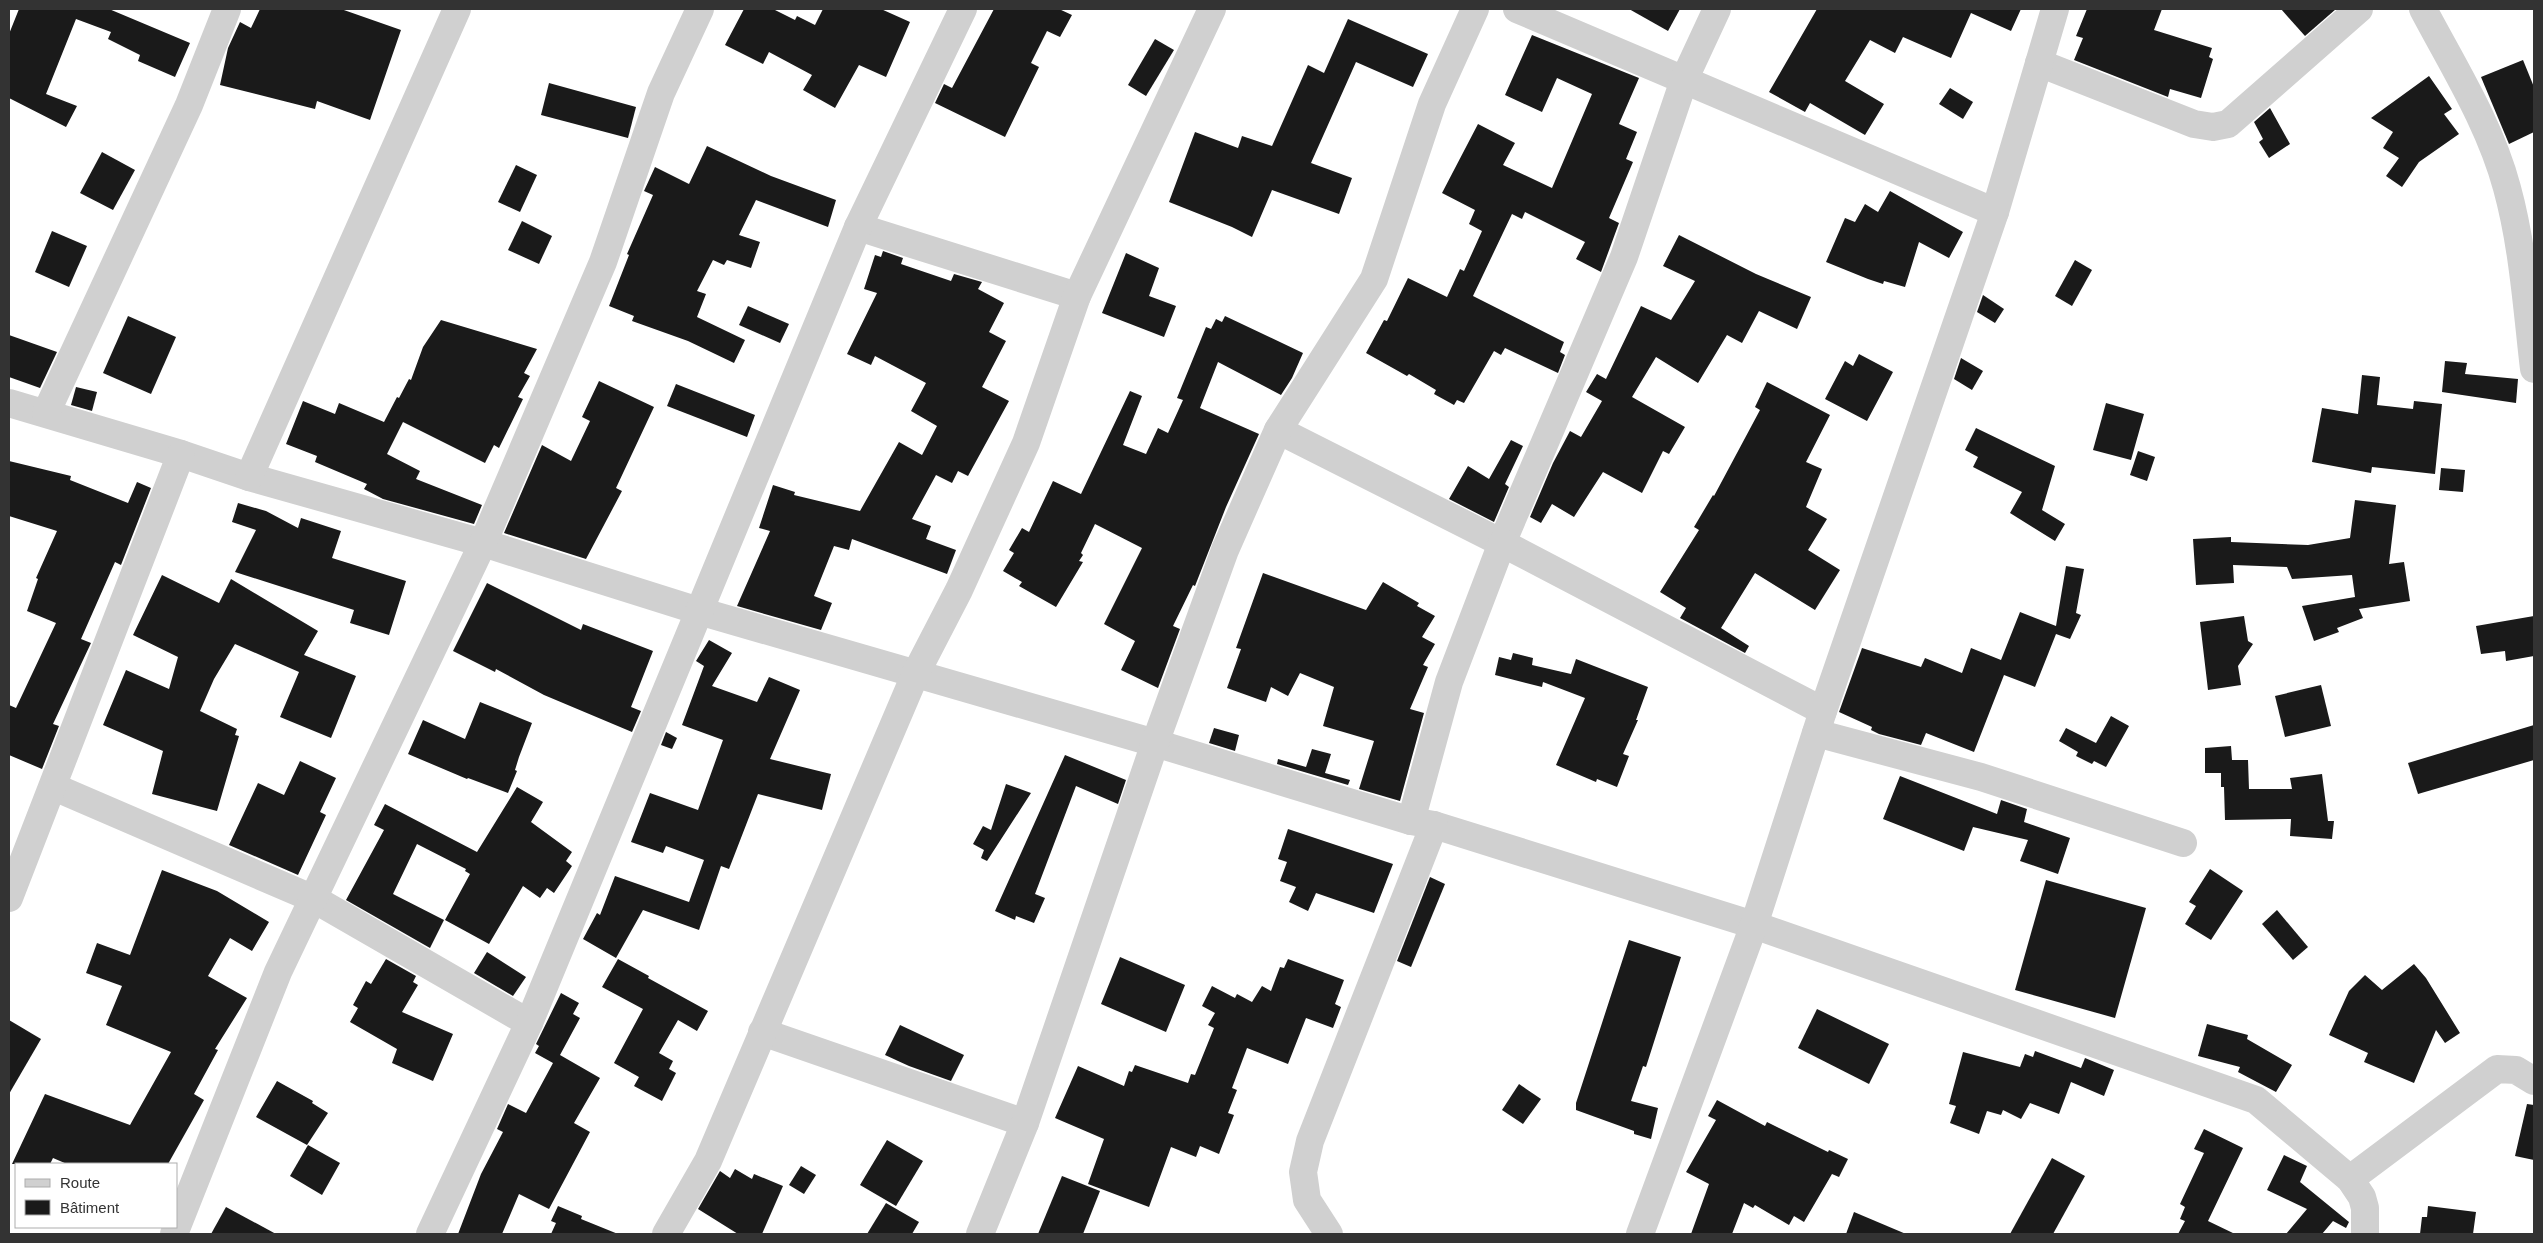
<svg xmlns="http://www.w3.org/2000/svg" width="2543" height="1243" viewBox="0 0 2543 1243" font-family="Helvetica,sans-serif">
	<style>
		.building { fill: #1a1a1a }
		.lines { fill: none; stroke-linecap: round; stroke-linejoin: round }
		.minor { stroke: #d0d0d0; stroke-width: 28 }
	</style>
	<rect width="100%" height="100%" fill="#fff"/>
	<g class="building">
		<path d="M19,9h90l81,34 -15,34 -37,-16 2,-6 -32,-16 3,-7 -35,-13 -30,75 31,12 -11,21 -57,-29v-64z"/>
		<path d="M260,9h81l60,21 -31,90 -53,-19 -2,8 -95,-24 8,-37 12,-26 11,6z"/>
		<path d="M744,9h29l22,11 2,-4 18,9 8,-16h58l29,13 -24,55 -27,-12 -24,43 -32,-18 9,-15 -43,-23 -6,12 -38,-19z"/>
		<path d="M994,9h65l13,6 -12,22 -13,-6 -16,32 8,4 -34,70 -70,-34 9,-19 8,4z"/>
		<path d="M1629,9h51l-12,22z"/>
		<path d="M1817,9h204l-10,22 -40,-18 -20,45 -48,-21 -8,16 -25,-13 -25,41 39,23 -19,31 -55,-32 -5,9 -36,-20z"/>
		<path d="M2087,9h75l-8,21 58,18 -3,9 4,2 -12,39 -31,-9 -2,8 -94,-37 9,-22 -7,-2z"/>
		<path d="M2281,9h55l-31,27z"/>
		<path d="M1348,19l80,35 -15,33 -57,-25 -45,101 41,15 -13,36 -67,-24 -20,47 -20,-10 -63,-25 26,-70 43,16 4,-12 30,10 36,-81 16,8z"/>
		<path d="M1532,35l107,43 -20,46 18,8 -11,27 7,3 -24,56 10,5 -18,49 -25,-13 9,-17 -60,-30 -3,7 -10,-5 -39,82 91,46 -4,10 5,3 -7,18 -53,-25 -4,7 -7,-4 -30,52 -7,-3 -3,5 -20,-11 2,-4 -27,-16 -2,2 -41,-23 18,-33 3,1 21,-43 39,19 13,-28 4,2 18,-40 -13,-7 6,-14 -33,-17 36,-69 37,19 -12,22 49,23 40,-94 -35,-16 -15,34 -37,-17z"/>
		<path d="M1155,39l19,11 -28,46 -18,-11z"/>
		<path d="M2523,60l11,27v45l-25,12 -28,-67z"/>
		<path d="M2429,76l23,33 -8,5 15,20 -40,28 -17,25 -16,-11 13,-18 -16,-10 10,-16 -22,-14z"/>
		<path d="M549,83l87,24 -8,31 -87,-23z"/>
		<path d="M1950,88l23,14 -10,17 -24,-15z"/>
		<path d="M2270,108l20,36 -21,14 -10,-16 4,-3 -9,-17z"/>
		<path d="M707,146l64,30 65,24 -8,27 -72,-27 -17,35 21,7 -9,26 -24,-8 -3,5 -11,-5 -16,31 9,3 -9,23 48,23 -11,23 -46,-22 -56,-20 2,-5 -25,-10 20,-51 -2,-1 26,-59 -9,-4 11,-24 34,17z"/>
		<path d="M102,152l33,18 -22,40 -33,-17z"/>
		<path d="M516,165l21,10 -17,37 -22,-10z"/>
		<path d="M1890,191l73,41 -14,26 -30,-16 -14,45 -21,-6 -1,3 -15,-5 -42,-17 19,-44 10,4 10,-18 13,8z"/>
		<path d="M522,221l30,15 -13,28 -31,-14z"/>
		<path d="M52,231l35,15 -18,41 -34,-15z"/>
		<path d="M1679,235l77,39 55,23 -14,32 -38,-18 -17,32 -15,-8 -29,48 -42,-26 -24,40 53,30 -16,27 -6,-3 -21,42 -39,-21 -29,45 -22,-13 -11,19 -11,-6 23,-54 17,-32 11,6 21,-36 -16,-9 11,-18 9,5 35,-73 30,14 24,-39 -32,-15z"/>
		<path d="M883,251l20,7 -2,6 50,17 3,-7 28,8 -4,7 26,14 -15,29 17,9 -24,46 27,14 -41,75 -10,-5 -6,12 -16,-8 -24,44 19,7 -5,13 30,11 -9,24 -95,-35 -3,11 -15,-4 -20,50 18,7 -11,27 -84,-24 33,-75 -11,-3 14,-43 22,7 -1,3 66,16 39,-69 23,13 15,-29 -26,-15 15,-28 -51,-27 -4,9 -24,-11 30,-61 -13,-4 11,-34 6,2z"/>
		<path d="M1126,253l33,15 -10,28 27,10 -12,31 -62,-24z"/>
		<path d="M2075,260l17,10 -20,36 -17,-10z"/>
		<path d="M1983,295l21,14 -9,14 -18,-11z"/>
		<path d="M748,306l41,18 -9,19 -41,-18z"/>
		<path d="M128,316l48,21 -25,57 -48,-21z"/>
		<path d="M1225,316l78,37 -11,25 -11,17 -63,-33 -18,46 59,26 -33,73 -31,79 -2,-1 -20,41 7,3 -22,59 -37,-18 14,-29 -31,-17 38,-76 -47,-24 -14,29 2,2 -4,6 4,1 -27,45 -37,-21 3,-4 -19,-11 11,-18 -5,-3 13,-22 7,4 24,-51 28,13 49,-103 12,5 -19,49 23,9 12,-26 10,5 15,-33 -6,-2 29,-71 5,2 5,-10 6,3z"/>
		<path d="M441,320l96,29 -13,24 6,3 -12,21 5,2 -24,49 -5,-3 -9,18 -82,-41 -16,32 33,17 -4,8 66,26 -8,19 -91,-25 -19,-10 3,-5 -52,-22 2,-6 -31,-12 17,-43 32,13 4,-11 45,19 13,-25 2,1 10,-19 2,1 12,-33z"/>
		<path d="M9,335l48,17 -17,36 -31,-11z"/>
		<path d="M1859,354l34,18 -26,49 -42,-22 20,-38 8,5z"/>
		<path d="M1961,358l22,13 -11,19 -18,-11z"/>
		<path d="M2445,361l22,2 -2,11 53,5 -2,24 -74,-11z"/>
		<path d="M2362,375l18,2 -3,28 36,4 1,-8 28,3 -7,70 -63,-7 -1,6 -59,-11 10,-54 36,6z"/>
		<path d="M599,381l55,26 -38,81 6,3 -36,68 -82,-26 38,-88 29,16 19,-40 -8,-4z"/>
		<path d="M1767,382l63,33 -24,47 16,7 -16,38 21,12 -19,31 32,20 -25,40 -60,-37 -34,55 28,18 -4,7 -65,-35 6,-10 -26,-16 39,-62 -5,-3 19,-32 1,1 46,-86 -5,-3z"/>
		<path d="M676,384l79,31 -8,22 -80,-31z"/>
		<path d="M76,387l21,5 -5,19 -21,-6z"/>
		<path d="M2106,403l38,11 -13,46 -38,-10z"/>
		<path d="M1976,428l79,38 -13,44 23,14 -10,17 -45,-28 12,-21 -49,-25 5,-10 -13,-7z"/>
		<path d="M1511,440l12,6 -18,38 4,3 -15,35 -45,-23 19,-33 21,13z"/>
		<path d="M2138,451l17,6 -8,24 -17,-6z"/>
		<path d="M9,461l62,15 -1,4 58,23 9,-21 14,6 -30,77 -6,-3 -34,77 10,4 -38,81 6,2 -17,43 -33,-14v-50l7,3 40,-85 -29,-12 11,-32 -2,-1 21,-47 -48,-15z"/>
		<path d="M2441,468l24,2 -2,22 -24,-2z"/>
		<path d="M2355,500l41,5 -7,59 15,-2 6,39 -51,8 4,9 -26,10 2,4 -25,9 -12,-35 53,-9 -3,-22 -60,4 -5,-12 -54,-2 1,18 -38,2 -3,-46 38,-2v5l77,3 42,-7z"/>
		<path d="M238,503l28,8 32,17 3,-10 40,13 -9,27 74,23 -17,54 -39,-12 4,-13 -119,-38 21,-42 -24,-8z"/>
		<path d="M2066,566l18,3 -8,44 5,2 -11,24 -14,-5 -21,53 -31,-12 -30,77 -48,-19 -5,12 -42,-11 -8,-4 1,-3 -33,-15 23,-64 59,19 4,-9 37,15 9,-25 30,12 19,-48 36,14z"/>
		<path d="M1263,573l103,37 17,-28 36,21 -2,3 18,10 -13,21 13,7 -12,21 5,2 -18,42 14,4 -24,88 -41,-12 15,-48 -51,-15 11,-39 -34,-14 -12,23 -17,-9 -5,15 -39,-14 14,-39 -5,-1z"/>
		<path d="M162,575l57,28 12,-24 87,52 -14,24 52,21 -25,62 -51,-21 19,-45 -64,-28 -21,35 -14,32 37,18 -2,6 4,1 -22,75 -65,-17 11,-43 -60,-26 23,-55 43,19 9,-32 -45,-22z"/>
		<path d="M487,583l94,47 2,-6 70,27 -22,56 10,4 -9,21 -88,-37 -48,-26 -1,3 -42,-21z"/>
		<path d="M2244,616l4,25 5,3 -15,22 3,19 -33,5 -8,-68z"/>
		<path d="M2534,616v40l-28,5 -1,-10 -24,3 -5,-28z"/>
		<path d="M709,640l23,13 -20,33 45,16 12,-25 31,13 -30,69 61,15 -9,36 -64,-16 -29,75 -8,-3 -22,64 -56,-20 -27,48 -33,-19 14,-26 3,2 15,-39 74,26 15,-42 -38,-14 -3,7 -32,-11 19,-49 48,17 25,-70 -41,-15 22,-59 -8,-5z"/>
		<path d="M1513,653l20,5 -1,7 39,9 5,-15 72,28 -12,33h2l-15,34 6,2 -12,31 -20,-8 -1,3 -40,-17 29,-67 -42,-16 -1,5 -47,-12 4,-18 12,3z"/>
		<path d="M2321,685l10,41 -46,11 -10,-41z"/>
		<path d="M480,702l52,21 -13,34 -4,13 2,1 -9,22 -40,-15 -1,1 -59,-25 15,-34 42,19z"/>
		<path d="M2111,716l18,10 -23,41 -12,-6 -2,3 -16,-8 2,-4 -19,-11 7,-13 30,15z"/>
		<path d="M2534,725v35l-116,34 -10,-31z"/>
		<path d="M1214,728l25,7 -4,16 -26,-8z"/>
		<path d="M666,732l11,6 -5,11 -11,-4z"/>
		<path d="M2231,746l1,14h16l1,29h43l-2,-11 32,-4 6,47h6l-2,18 -42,-3 1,-17 -66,1 -1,-33h-3v-14h-16v-25z"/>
		<path d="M1312,749l19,5 -6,19 25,7 -2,5 -71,-21 1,-5 28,8z"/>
		<path d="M1065,755l61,25 -8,24 -42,-18 -41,108 10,4 -11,25 -18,-7 -1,4 -20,-9z"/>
		<path d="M300,761l36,17 -16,34 6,3 -28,60 -69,-30 29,-62 26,12z"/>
		<path d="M1900,776l97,38 4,-14 26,9 -3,13 46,16 -12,36 -38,-13 8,-21 -55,-13 -9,24 -81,-32z"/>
		<path d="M1006,784l25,9 -44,68 -6,-3 3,-8 -11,-6 10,-18 8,4z"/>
		<path d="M517,787l26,15 -12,20 41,30 -6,9 6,5 -18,27 -7,-5 -7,10 -17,-12 -34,58 -44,-24 25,-46 -5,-3 1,-2 -49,-25 -24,50 51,26 -14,28 -84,-48 38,-70 -10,-5 11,-21 92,48z"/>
		<path d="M1288,829l105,35 -19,49 -58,-20 -8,18 -19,-9 7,-15 -16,-6 7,-19 -9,-3z"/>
		<path d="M2210,869l33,22 -32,49 -26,-16 11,-18 -7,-4z"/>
		<path d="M162,870l55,21 52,31 -17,29 -22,-13 -22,38 39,22 -32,51 3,1 -24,44 10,6 -36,64h-101l-14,-6 -3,6h-38l33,-70 85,31 41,-73 -65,-27 16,-39 -36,-13 11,-30 33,12z"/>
		<path d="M1430,877l15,7 -34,83 -14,-6z"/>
		<path d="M2046,880l100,28 -31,110 -100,-28z"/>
		<path d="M2277,910l31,37 -15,13 -31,-36z"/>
		<path d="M1629,940l52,17 -35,110 -3,-1 -12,35 27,7 -7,31 -17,-5v-3l-58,-21v-7z"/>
		<path d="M487,952l39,25 -13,19 -39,-23z"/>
		<path d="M1120,957l65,28 -19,47 -65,-28z"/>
		<path d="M386,959l30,17 -3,6 5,3 -16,27 51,22 -20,47 -41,-18 5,-14 -47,-27 8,-14 -5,-3 13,-24 5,3z"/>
		<path d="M618,959l31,17 -1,2 60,33 -11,20 -19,-11 -19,33 14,8 -4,8 7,4 -14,28 -28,-15 5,-9 -25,-14 29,-54 -41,-22z"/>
		<path d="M1288,959l56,21 -9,24 6,3 -8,21 -27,-10 -18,46 -41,-16 -15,40 5,2 -9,23 6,2 -15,39 -19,-8 -4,11 -25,-10 -22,60 -61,-23 16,-45 -49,-21 23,-52 46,20 5,-15 3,1 3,-7 53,18 3,-9 4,1 19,-47 -6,-3 7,-12 -13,-7 10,-20 23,12 2,-4 15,8 10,-16 9,5 9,-24 4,1z"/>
		<path d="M2414,964l12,14 34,55 -15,10 -9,-13 -22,53 -50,-21 4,-9 -39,-18 20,-44 16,-16 17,15z"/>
		<path d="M561,993l18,10 -6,11 7,4 -20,37 40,23 -26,45 16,9 -41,77 -30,-15 -17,40h-44l23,-60 22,-42 -6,-3 11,-25 18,9 27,-50 -18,-10 4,-7 -3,-2z"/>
		<path d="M1817,1009l72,35 -20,40 -71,-36z"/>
		<path d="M9,1020l32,19 -32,55z"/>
		<path d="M2207,1024l41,11 -1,4 45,26 -16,27 -38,-20 2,-5 -42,-11z"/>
		<path d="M900,1025l64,30 -13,26 -42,-15 -24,-11z"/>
		<path d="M2035,1051l46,17 4,-10 29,12 -10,26 -33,-14 -12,32 -29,-11 -9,16 -18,-9 -2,5 -14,-4 -8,23 -29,-11 6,-17 -7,-2 14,-52 57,15 5,-13 8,3z"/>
		<path d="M277,1081l36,20 -1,2 16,10 -21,32 -51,-28z"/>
		<path d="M1519,1084l22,15 -18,25 -21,-14z"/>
		<path d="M1717,1100l48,26 2,-4 61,30 1,-2 19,9 -9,18 -7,-3 -28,48 -10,-6 -5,9 -34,-20 -2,3 -9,-5 -12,31h-41l18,-50 -23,-12 30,-52 -8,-4z"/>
		<path d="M2527,1104l7,1v55l-19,-4z"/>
		<path d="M2204,1129l39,19 -35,73 27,13h-57l7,-13 -5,-2 5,-12 -5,-3 24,-51 -10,-4z"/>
		<path d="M887,1140l36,21 -27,45 -36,-21z"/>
		<path d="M308,1145l32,18 -18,32 -32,-19z"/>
		<path d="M2284,1155l23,11 -7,16 49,40 -3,6 -13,-7 -11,13h-36l21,-25 -40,-19z"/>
		<path d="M2052,1158l33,18 -32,58h-43z"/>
		<path d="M801,1166l15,9 -12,19 -15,-9z"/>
		<path d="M735,1169l17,10 2,-5 29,12 -21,48h-24l-40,-25 22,-38 10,7z"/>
		<path d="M1062,1176l38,15 -17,43h-45z"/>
		<path d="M886,1203l33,19 -7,12h-45z"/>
		<path d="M558,1206l24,10 -1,3 37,15h-67l5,-11 -5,-2z"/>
		<path d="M2428,1206l48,6 -3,22h-53l2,-17h5z"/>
		<path d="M226,1207l50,27h-65z"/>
		<path d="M1854,1212l52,22h-60z"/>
	</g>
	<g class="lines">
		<g class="minor">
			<path d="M1517,9l478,203"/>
			<path d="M2423,9c30,57 67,115 84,179 16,58 20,121 27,181"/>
			<path d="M2039,63l155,61 19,3 15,-3 131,-115"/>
			<path d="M858,227l219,69"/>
			<path d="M9,403l172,51 68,23 234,66 216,68 456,132 256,78 23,4 320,100 502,175 94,79 12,18 3,11v26"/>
			<path d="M46,413l143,-308 38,-96"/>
			<path d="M1278,430l224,113 122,-286 60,-177 33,-71"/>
			<path d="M249,477l208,-468"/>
			<path d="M1816,733l165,44 202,66"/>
			<path d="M54,787l260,112 215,124"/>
			<path d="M1411,821l38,-139 53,-139 321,168"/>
			<path d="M9,898l172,-444"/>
			<path d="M762,1032l263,91"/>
			<path d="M2350,1179l147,-110 19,1 18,11"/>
			<path d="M174,1234l104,-262 205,-429 120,-281 58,-169 39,-84"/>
			<path d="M430,1234l99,-211 329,-796 105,-218"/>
			<path d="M666,1234l42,-73 207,-486 44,-85 67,-147 51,-147 135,-287"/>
			<path d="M980,1234l45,-111 130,-380 70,-193 53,-120 96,-151 58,-175 43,-95"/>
			<path d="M1329,1234l-22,-34 -4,-28 7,-31 124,-316"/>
			<path d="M1640,1234l114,-309 69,-214 172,-499 60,-203"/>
		</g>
	</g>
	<rect width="2543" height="1243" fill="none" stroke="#333333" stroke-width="20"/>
	<rect x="15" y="1163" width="162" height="65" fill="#ffffff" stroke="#adadad"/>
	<rect x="25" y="1179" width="25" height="8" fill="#d0d0d0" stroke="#adadad"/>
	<text x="60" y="1188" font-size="15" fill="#333333">Route</text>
	<rect x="25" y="1200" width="25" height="15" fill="#1a1a1a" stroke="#adadad"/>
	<text x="60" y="1213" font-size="15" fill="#333333">Bâtiment</text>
</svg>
